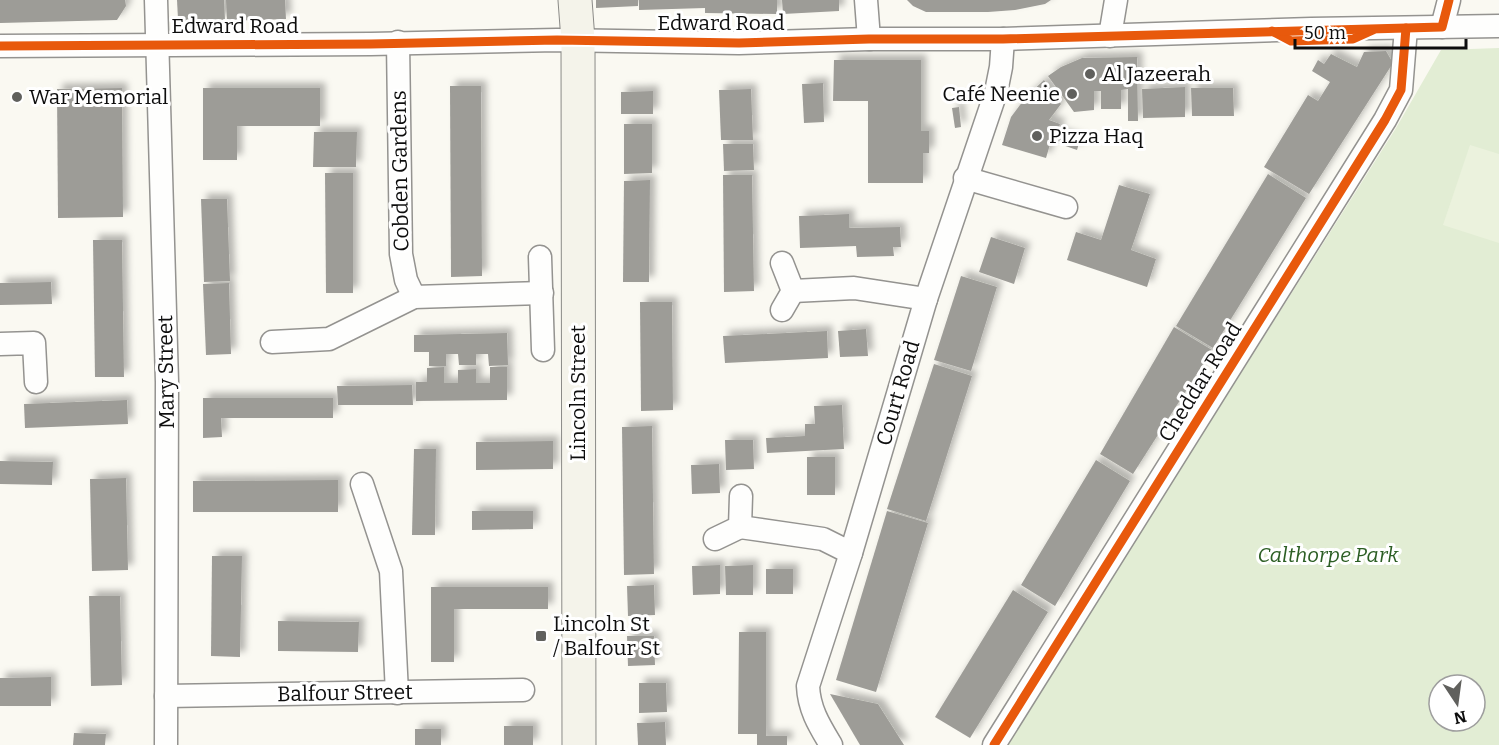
<svg xmlns="http://www.w3.org/2000/svg" width="1499" height="745" viewBox="0 0 1499 745" font-family="Bitter,serif">
	<style>
		.green { fill: #e2edd4; fill-rule: evenodd }
		.pitch { fill: #ebf2dd }
		.building { fill: #9d9c97; filter: url(#shadow) }
		.lines { fill: none; stroke-linecap: round; stroke-linejoin: round }
		.street-casing { stroke: #949390; stroke-width: 25 }
		.secondary-casing { stroke: #8a8a87; stroke-width: 35 }
		.street { stroke: #fefefd; stroke-width: 22 }
		.secondary { stroke: #f4f3ea; stroke-width: 33 }
		.cycleway-casing { stroke: #fff; stroke-width: 13 }
		.cycleway { stroke: #e8590c; stroke-width: 9 }
		.poi-dot { fill: #60605d; stroke: #fff; stroke-width: 2 }
		.labels { text-anchor: middle; dominant-baseline: central; stroke-width: 6; stroke-linejoin: round; paint-order: stroke }
		.street-label { font-size: 21px; fill: #0d0d0d; stroke: #fff }
		.poi-label { font-size: 21px; fill: #0d0d0d; stroke: #fff; text-anchor: start }
		.park-label { font-size: 21px; font-style: italic; fill: #2c5e24; stroke: #fff }
	</style>
	<defs>
		<filter id="shadow"><feDropShadow dx="5.5" dy="-5.5" stdDeviation="3" flood-color="#0004"/></filter>
	</defs>
	<rect width="100%" height="100%" fill="#faf9f2"/>
	<path class="green" d="M1499,48v697h-493l390,-617 45,-78zM1439,685h36v36h-36z"/>
	<path class="pitch" d="M1470,145l29,9v89l-56,-18z"/>
	<g class="building">
		<path d="M0,0h125l1,6 -9,14 -117,3z"/>
		<path d="M177,0h47l1,20 -44,2 -3,-3z"/>
		<path d="M226,0h59l1,19 -59,2z"/>
		<path d="M596,0h42v6l-42,2z"/>
		<path d="M639,0h138v14l-72,-1v-5l-66,2z"/>
		<path d="M782,0h57v11l-56,3z"/>
		<path d="M907,0h144l-6,4 -30,6 -27,2h-62l-13,-6z"/>
		<path d="M1386,51l7,12 -84,131 -45,-27 44,-72 10,6 12,-19 -18,-11 6,-11 6,4 7,-10 26,13 7,-15z"/>
		<path d="M1137,57l1,64h-10v-32l-7,1v19h-20v-18h-7v19l-20,2 -26,-36 13,-9 21,-9z"/>
		<path d="M834,60h87v71h8v22h-6v30h-55v-82h-35z"/>
		<path d="M1044,80l17,24 -12,16 11,4 -3,9 23,7 -3,10 -26,-9 -5,17 -44,-13 9,-28 15,-20z"/>
		<path d="M823,83l1,39 -20,1 -2,-39z"/>
		<path d="M450,86h31l1,190 -31,1z"/>
		<path d="M1185,87v30l-42,1 -1,-29z"/>
		<path d="M122,88l1,129 -65,1 -1,-129z"/>
		<path d="M203,88h117v38h-83v34h-34z"/>
		<path d="M1191,88h42l1,28h-42z"/>
		<path d="M751,89l2,51h-32l-2,-50z"/>
		<path d="M653,91v23h-32v-22z"/>
		<path d="M959,107l2,20 -6,1 -3,-20z"/>
		<path d="M624,124h28v49l-28,1z"/>
		<path d="M314,132h43l-1,35h-43z"/>
		<path d="M723,144h30l1,26 -30,1z"/>
		<path d="M325,173h28v120h-27z"/>
		<path d="M1268,174l38,24 -93,150 -37,-22z"/>
		<path d="M723,175h29l2,116 -30,1z"/>
		<path d="M650,180l-1,102h-26l1,-101z"/>
		<path d="M1119,185l31,9 -19,56 25,9 -9,28 -80,-27 9,-28 25,8z"/>
		<path d="M201,199h26l3,82 -26,1z"/>
		<path d="M849,214v14l51,-1 1,20h-8l1,9 -37,1 -1,-11 -56,2 -1,-32z"/>
		<path d="M991,237l34,11 -11,36 -35,-12z"/>
		<path d="M93,240h29l2,137h-29z"/>
		<path d="M961,276l36,11 -26,84 -37,-11z"/>
		<path d="M51,282l1,22 -52,1v-22z"/>
		<path d="M229,283l2,71 -25,1 -3,-71z"/>
		<path d="M640,302h32l1,108 -32,1z"/>
		<path d="M1174,327l38,23 -79,124 -33,-20z"/>
		<path d="M866,329l2,27 -28,1 -2,-26z"/>
		<path d="M827,331l1,27 -103,5 -2,-27z"/>
		<path d="M507,333l1,32 -19,1 -1,-12h-12v11h-17l-1,-11h-12v12h-17v-14h-15v-17z"/>
		<path d="M934,364l38,12 -46,145 -39,-12z"/>
		<path d="M444,367v16h14v-13l18,-1v14h14v-16h17v33l-91,1v-19h11v-14z"/>
		<path d="M412,385l1,20h-75l-1,-19z"/>
		<path d="M203,398h130v20h-112l1,19 -19,1z"/>
		<path d="M127,400l1,24 -103,4 -1,-24z"/>
		<path d="M842,405l2,44 -77,4 -1,-15 39,-2v-12h10l-1,-18z"/>
		<path d="M652,426l2,148 -30,1 -2,-148z"/>
		<path d="M725,440h28l1,29 -28,1z"/>
		<path d="M553,441v28l-77,1v-28z"/>
		<path d="M414,449h22l-1,86h-23z"/>
		<rect x="807" y="457" width="28" height="38"/>
		<path d="M1096,460l34,21 -75,125 -34,-21z"/>
		<path d="M0,461l53,1 -1,23 -52,-1z"/>
		<path d="M719,464l1,29 -28,1 -1,-29z"/>
		<path d="M126,478l2,92 -36,1 -2,-92z"/>
		<path d="M338,480v32h-145v-31z"/>
		<path d="M472,511h61v18l-61,1z"/>
		<path d="M887,511l41,12 -52,169 -40,-12z"/>
		<path d="M212,556h30l-2,101 -29,-1z"/>
		<path d="M720,565v29l-27,1 -1,-29z"/>
		<path d="M753,565v30h-27l-1,-29z"/>
		<rect x="766" y="569" width="27" height="25"/>
		<path d="M654,585l1,30 -27,1 -1,-30z"/>
		<path d="M431,587h117v22h-94v53h-23z"/>
		<path d="M1013,590l35,22 -78,126 -35,-21z"/>
		<path d="M89,596h31l2,89 -31,1z"/>
		<path d="M278,621l81,1 -1,30 -80,-1z"/>
		<path d="M739,632h27v104h21v9h-30v-11h-19z"/>
		<path d="M627,636h27l1,29 -27,1z"/>
		<path d="M51,677v29h-51v-28z"/>
		<path d="M639,683h27l1,29 -28,1z"/>
		<path d="M830,694l48,10 26,41h-44z"/>
		<path d="M665,722l1,23h-28l-1,-22z"/>
		<rect x="504" y="726" width="29" height="19"/>
		<rect x="415" y="729" width="26" height="16"/>
		<path d="M74,733l32,1 -1,11h-32z"/>
	</g>
	<g class="lines">
		<defs>
			<g id="street">
				<path d="M156,0l11,382 -1,363"/>
				<path d="M866,0l3,39"/>
				<path d="M1442,27l7,-27"/>
				<path d="M1110,36l6,-36"/>
				<path d="M398,42l3,212 5,26 8,17"/>
				<path d="M0,46l371,-2 186,-4 182,3 130,-4h134l308,-10 188,-3"/>
				<path d="M965,178l101,29"/>
				<path d="M540,257l3,93"/>
				<path d="M782,263l11,28 -11,19"/>
				<path d="M793,291l61,-3 72,11"/>
				<path d="M272,342l57,-3 85,-42 128,-4"/>
				<path d="M0,344l34,-1 2,39"/>
				<path d="M362,484l29,87 6,122"/>
				<path d="M740,527l83,12 28,14"/>
				<path d="M715,539l25,-12 1,-31"/>
				<path d="M166,696l357,-6"/>
				<path d="M831,745c-12,-20 -22,-36 -23,-59l43,-133 75,-254 70,-207 5,-25 2,-28"/>
				<path d="M994,745l391,-625 16,-30 5,-62"/>
			</g>
			<path id="secondary" d="M575,0l3,40 1,705"/>
		</defs>
		<use href="#street" class="street-casing"/>
		<use href="#secondary" class="secondary-casing"/>
		<use href="#street" class="street"/>
		<use href="#secondary" class="secondary"/>
		<defs>
			<g id="cycleway">
				<path d="M1272,31l19,10 62,-2 20,-9"/>
				<path d="M0,46l371,-2 186,-4 182,3 130,-4h134l439,-12 7,-27"/>
				<path d="M994,745l391,-625 16,-30 5,-62"/>
			</g>
		</defs>
		<use href="#cycleway" class="cycleway-casing"/>
		<use href="#cycleway" class="cycleway"/>
	</g>
	<g class="poi-dot">
		<circle cx="1090" cy="74" r="6"/>
		<circle cx="1072" cy="94" r="6"/>
		<circle cx="17" cy="97" r="6"/>
		<circle cx="1037" cy="136" r="6"/>
		<rect x="535" y="630" width="12" height="12" rx="3"/>
	</g>
	<g class="labels">
		<g class="street-label">
			<text x="721" y="23">Edward Road</text>
			<text x="235" y="26">Edward Road</text>
			<text transform="translate(400 171) rotate(-91)">Cobden Gardens</text>
			<text transform="translate(166 372) rotate(-91)">Mary Street</text>
			<text transform="translate(1200 382) rotate(-58)">Cheddar Road</text>
			<text transform="translate(578 393) rotate(-90)">Lincoln Street</text>
			<text transform="translate(898 393) rotate(-74)">Court Road</text>
			<text transform="translate(345 693) rotate(-1)">Balfour Street</text>
		</g>
		<g class="poi-label">
			<text x="1102" y="74">Al Jazeerah</text>
			<text x="1060" y="94" text-anchor="end">Café Neenie</text>
			<text x="29" y="97">War Memorial</text>
			<text x="1049" y="136">Pizza Haq</text>
			<text x="553" y="624">Lincoln St<tspan x="553" dy="24">/ Balfour St</tspan></text>
		</g>
		<g class="park-label">
			<text x="1328" y="555">Calthorpe Park</text>
		</g>
	</g>
	<g transform="translate(1457 703) rotate(167)"><circle r="28" fill="#ffffff" stroke="#9e9e9e" stroke-width="1.5"/>
	<path d="M0-4.5L10 22L0 15L-10 22Z" fill="#60605d"/>
	<text y="-9" font-size="16" font-weight="bold" text-anchor="middle" fill="#0d0d0d">N</text>
	</g>
	<path d="M1295 39v9h171v-9" fill="none" stroke="#0d0d0d" stroke-width="3"/>
	<text x="1304" y="39" font-size="18" fill="#0d0d0d" stroke="#ffffff" stroke-width="4.5" paint-order="stroke">50 m</text>
</svg>
